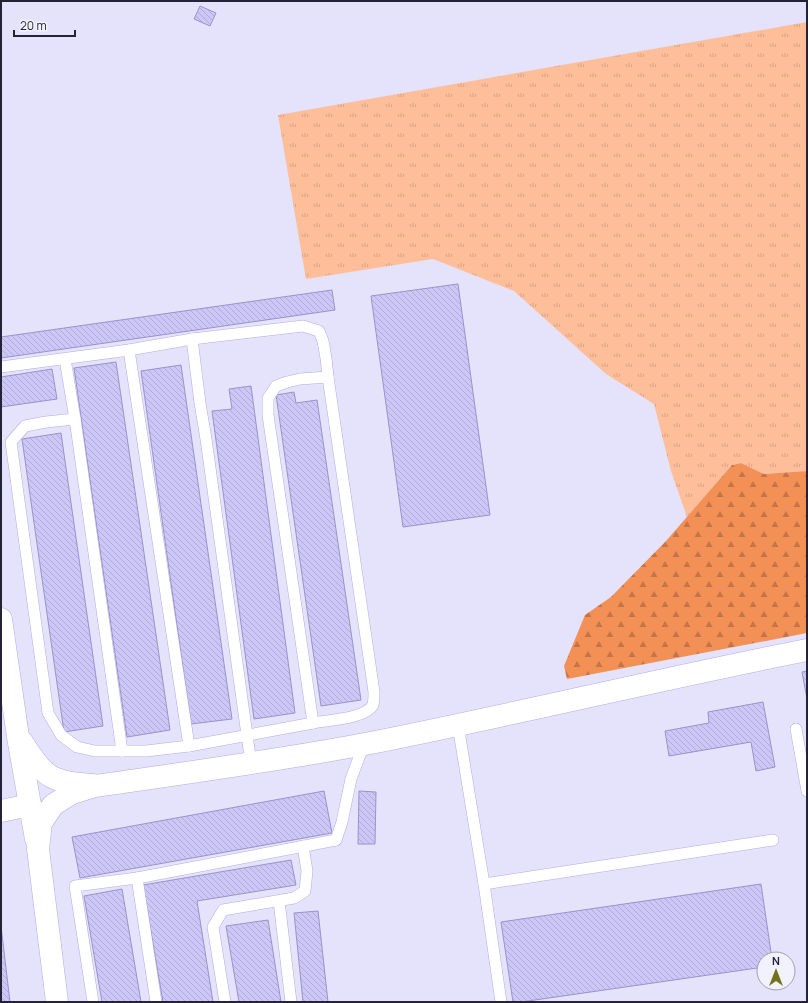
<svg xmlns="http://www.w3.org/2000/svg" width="808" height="1003" viewBox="0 0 808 1003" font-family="Manrope,sans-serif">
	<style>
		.grass { fill: url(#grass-tufts) }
		.forest { fill: url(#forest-firs) }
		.building { fill: url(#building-back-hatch); stroke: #9a92ca }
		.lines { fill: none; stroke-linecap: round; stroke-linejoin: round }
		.lane-casing { stroke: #b3abe5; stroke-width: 12 }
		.street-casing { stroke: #b3abe5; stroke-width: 23 }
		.lane { stroke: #fff; stroke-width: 11 }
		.street { stroke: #fff; stroke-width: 22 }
	</style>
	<defs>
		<pattern id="grass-tufts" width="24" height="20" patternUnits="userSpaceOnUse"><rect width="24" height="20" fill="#febe9a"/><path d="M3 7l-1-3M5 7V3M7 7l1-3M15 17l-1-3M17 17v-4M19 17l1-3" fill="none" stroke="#daa385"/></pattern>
		<pattern id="forest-firs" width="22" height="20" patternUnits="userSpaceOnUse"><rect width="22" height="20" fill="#f29056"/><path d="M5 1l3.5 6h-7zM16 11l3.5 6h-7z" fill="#c47548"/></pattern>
		<pattern id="building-back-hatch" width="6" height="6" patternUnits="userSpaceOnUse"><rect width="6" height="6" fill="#ccc7f6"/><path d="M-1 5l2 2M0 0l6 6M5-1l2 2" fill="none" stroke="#afabd4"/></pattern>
	</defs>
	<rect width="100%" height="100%" fill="#e5e2fb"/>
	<path class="grass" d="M807,22v449l-43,3 -23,-11 -9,2 -45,52 -16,-46 -17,-67 -48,-30 -92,-83 -81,-32 -127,20 -28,-164z"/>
	<path class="forest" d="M741,463l23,11 43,-3v162l-240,46 -3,-13 21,-51 26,-18 55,-56 66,-76z"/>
	<g class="building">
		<path d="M200,6l16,7 -6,13 -16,-7z"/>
		<path d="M458,284l32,231 -87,12 -32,-231z"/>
		<path d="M332,290l3,20 -334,48v-21z"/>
		<path d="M116,362l54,368 -43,7 -53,-369z"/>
		<path d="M181,365l51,354 -41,5 -50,-353z"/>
		<path d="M52,369l5,30 -56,8v-30z"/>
		<path d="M251,386l44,327 -41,6 -42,-308 20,-2 -3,-20z"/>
		<path d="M294,392l2,11 21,-3 44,300 -40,6 -45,-311z"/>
		<path d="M61,433l42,293 -39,6 -42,-293z"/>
		<path d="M807,671v28l-5,-27z"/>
		<path d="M763,702l12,65 -19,4 -5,-29 -82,14 -4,-25 44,-8 -1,-11z"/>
		<path d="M324,791l8,42 -252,45 -8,-41z"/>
		<path d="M359,791l17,1 -1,52h-17z"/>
		<path d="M291,860l5,25 -99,16 16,101h-50l-20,-117z"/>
		<path d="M761,884l11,75h-8v8l-243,35h-8l-12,-80z"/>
		<path d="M122,889l19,113h-39l-18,-106z"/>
		<path d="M318,911l10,91h-25l-9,-89z"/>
		<path d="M268,920l13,82h-42l-13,-76z"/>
		<path d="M1,926l9,76h-9z"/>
	</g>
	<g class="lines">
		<defs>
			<g id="lane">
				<path d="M192,339l8,64 6,36 45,325"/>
				<path d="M129,350l60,396"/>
				<path d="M65,359l10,60 47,332"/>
				<path d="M1,367l128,-17 63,-11 111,-13 16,5 4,10 3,17 2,19 -28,2 -13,3 -11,4 -8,12v17l45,308 -124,23 -43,5h-51l-18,-4 -16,-12 -13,-22 -37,-271 14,-16 21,-4 29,-3"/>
				<path d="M313,723c15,-3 52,-4 60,-18 1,-4 1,-10 1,-13l-46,-315"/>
				<path d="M458,725l26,159 17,118"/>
				<path d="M796,729l11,62"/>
				<path d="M137,878l19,124"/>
				<path d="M484,884l289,-44"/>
				<path d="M279,901l12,101"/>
				<path d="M93,1002l-18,-116 62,-8 199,-38 6,-18 9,-43 13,-35"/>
				<path d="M225,1002l-12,-75 10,-17 71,-12 11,-7 2,-20 -4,-25"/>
			</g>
			<g id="street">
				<path d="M1,619l17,118 18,102"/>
				<path d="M22,742c7,11 18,29 30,35 12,6 26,7 40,8"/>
				<path d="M1,811l29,-6"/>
				<path d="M57,1002l-19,-153 3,-26 12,-18 19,-12 23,-7c90,-13 180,-25 270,-42 148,-29 294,-65 442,-94"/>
			</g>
		</defs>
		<use href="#lane" class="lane-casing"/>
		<use href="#street" class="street-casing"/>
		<use href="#lane" class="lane"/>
		<use href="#street" class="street"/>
	</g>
	<rect width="808" height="1003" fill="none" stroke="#252238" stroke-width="4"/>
	<g transform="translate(776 971)"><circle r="19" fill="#f2f1fe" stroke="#a09eaf"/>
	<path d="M0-3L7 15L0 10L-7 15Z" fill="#727318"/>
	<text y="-6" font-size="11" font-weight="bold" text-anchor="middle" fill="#252238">N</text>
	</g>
	<path d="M14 30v6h61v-6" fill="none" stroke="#252238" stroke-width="2"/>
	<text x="20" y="30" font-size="12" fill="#252238" stroke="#f2f1fe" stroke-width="3" paint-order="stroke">20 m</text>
</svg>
